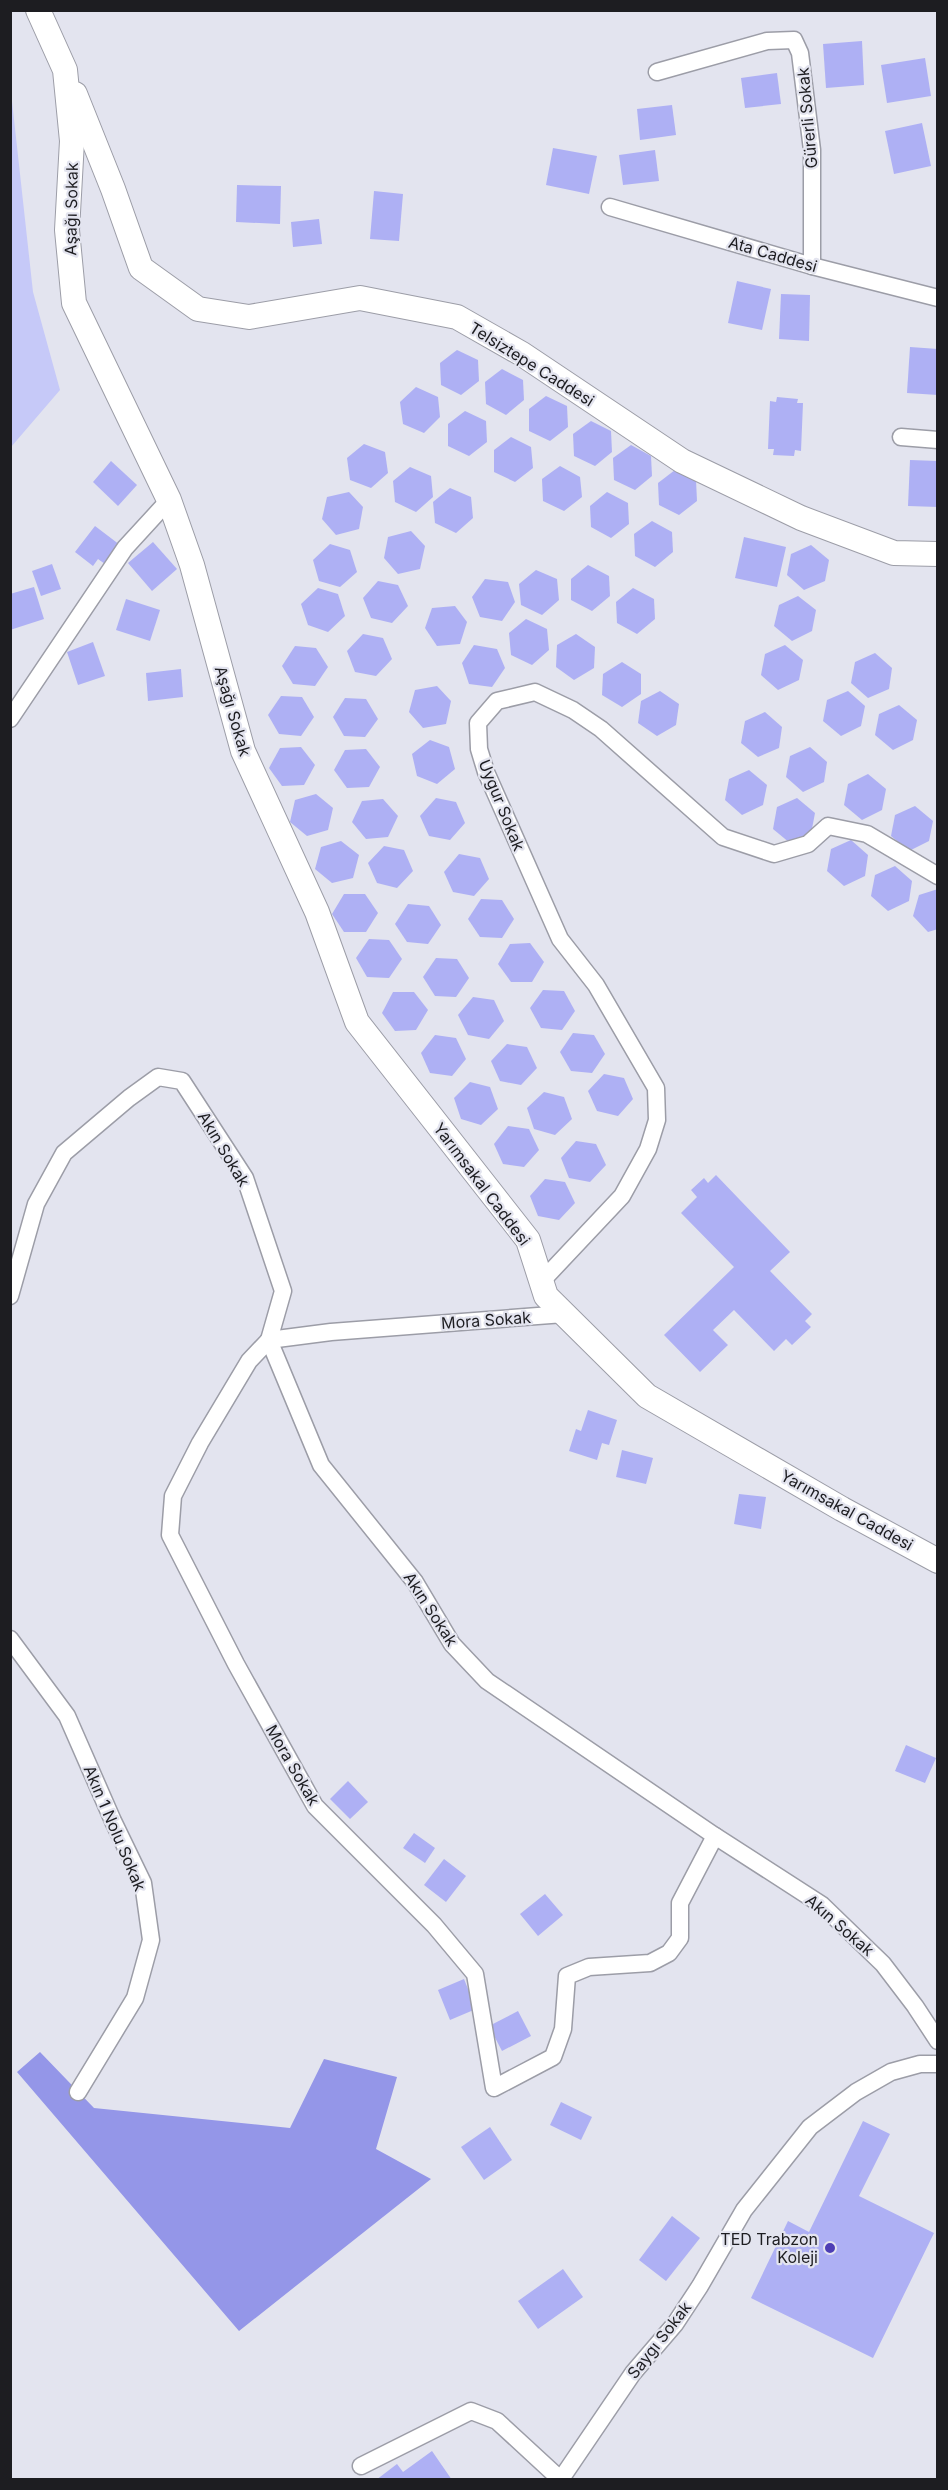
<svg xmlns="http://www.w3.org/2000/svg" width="948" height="2490" viewBox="0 0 948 2490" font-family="Inter,sans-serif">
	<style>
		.green { fill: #c6c9f8 }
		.forest { fill: #9496e8 }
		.building { fill: #aeb0f4 }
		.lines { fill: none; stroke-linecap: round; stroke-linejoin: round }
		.street-casing { stroke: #9c9da7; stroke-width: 19 }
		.secondary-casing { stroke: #9c9da7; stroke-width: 26 }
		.street { stroke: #fff; stroke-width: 16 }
		.secondary { stroke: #fff; stroke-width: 24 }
		.poi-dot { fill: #4d3eb5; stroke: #e3e4ef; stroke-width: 2 }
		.labels { text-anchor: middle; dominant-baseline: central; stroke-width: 4.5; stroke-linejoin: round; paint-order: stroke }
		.street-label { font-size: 16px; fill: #1d1d21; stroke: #e3e4ef }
		.poi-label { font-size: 16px; fill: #1d1d21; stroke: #e3e4ef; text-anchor: end }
	</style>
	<rect width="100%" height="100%" fill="#e3e4ef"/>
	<path class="green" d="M10,83l23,209 27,98 -49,57z"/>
	<path class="forest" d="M40,2052l54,56 196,20 34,-69 73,18 -21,72 55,30 -192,152 -222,-259z"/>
	<g class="building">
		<path d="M862,41l2,44 -38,3 -3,-44z"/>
		<path d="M925,58l6,38 -44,7 -6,-38z"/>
		<path d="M777,73l4,31 -36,4 -4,-30z"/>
		<path d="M672,105l4,30 -36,5 -3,-31z"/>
		<path d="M922,123l9,43 -37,8 -9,-43z"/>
		<path d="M553,148l44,8 -8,38 -43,-9z"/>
		<path d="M655,150l4,31 -36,4 -4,-30z"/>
		<path d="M237,185l44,1 -1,38 -44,-2z"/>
		<path d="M374,191l29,3 -4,47 -29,-2z"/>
		<path d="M319,219l3,25 -29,3 -2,-25z"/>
		<path d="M737,281l34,8 -9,41 -34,-7z"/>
		<path d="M781,294l29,1 -1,46 -30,-2z"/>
		<path d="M910,347l28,2v46l-31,-2z"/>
		<path d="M457,350l21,10 1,21 -18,14 -20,-10 -1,-22z"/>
		<path d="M502,369l21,11 1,20 -18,15 -20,-11 -1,-22z"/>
		<path d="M416,387l22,10 2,20 -16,16 -21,-9 -3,-22z"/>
		<path d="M546,396l21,10 1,21 -18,14 -21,-10v-22z"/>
		<path d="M777,397l21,2 -1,4h6l-2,48 -6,-1 -1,6 -21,-1 1,-6h-6l2,-48 6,1z"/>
		<path d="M465,411l21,10 1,21 -18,14 -21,-10v-22z"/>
		<path d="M591,421l20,10 1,21 -17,14 -21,-10 -1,-22z"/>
		<path d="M511,437l20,10 2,21 -18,14 -21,-10v-22z"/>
		<path d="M364,444l21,8 3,21 -17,15 -21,-8 -3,-22z"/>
		<path d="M631,445l20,11 1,20 -17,14 -21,-10 -1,-22z"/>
		<path d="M910,460l28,1v46l-30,-1z"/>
		<path d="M111,461l26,24 -19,21 -25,-24z"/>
		<path d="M560,466l20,11 2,20 -18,14 -21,-10 -1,-22z"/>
		<path d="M410,467l21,9 2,21 -17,15 -21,-10 -2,-21z"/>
		<path d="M675,470l21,10 1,21 -18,14 -20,-10 -1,-22z"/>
		<path d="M450,488l21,9 2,21 -17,15 -21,-10 -2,-21z"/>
		<path d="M349,492l14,15 -4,22 -23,6 -14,-16 5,-22z"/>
		<path d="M607,492l21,11 1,21 -18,14 -20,-11 -1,-21z"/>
		<path d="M652,521l20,11 1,20 -18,15 -20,-11 -1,-22z"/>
		<path d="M95,526l25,19 -15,19 -7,-5 -5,7 -18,-14z"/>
		<path d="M411,531l14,15 -5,23 -22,5 -14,-16 4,-21z"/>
		<path d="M744,537l42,10 -9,40 -42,-9z"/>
		<path d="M153,542l24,27 -25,22 -24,-28z"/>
		<path d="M330,544l20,6 7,22 -17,15 -21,-6 -6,-21z"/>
		<path d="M811,545l18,15 -4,21 -21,9 -17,-15 4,-21z"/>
		<path d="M52,564l9,25 -20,7 -9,-25z"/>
		<path d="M588,565l21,11 1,20 -18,15 -21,-11v-21z"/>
		<path d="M536,570l21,9 2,21 -17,15 -21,-10 -2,-21z"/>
		<path d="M485,579l23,3 7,20 -13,19 -22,-4 -8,-20z"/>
		<path d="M378,581l20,4 10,21 -16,17 -21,-5 -8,-20z"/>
		<path d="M34,587l10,32 -34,11v-36z"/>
		<path d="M318,588l20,6 7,22 -17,16 -20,-7 -7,-21z"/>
		<path d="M633,588l21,11 1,20 -18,15 -20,-11 -1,-21z"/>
		<path d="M798,596l18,14 -4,21 -20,10 -18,-15 5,-21z"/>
		<path d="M126,599l34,11 -10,31 -34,-11z"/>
		<path d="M455,606l12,16 -7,22 -23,2 -12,-18 7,-20z"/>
		<path d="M526,619l21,10 2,21 -17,15 -21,-10 -2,-22z"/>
		<path d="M363,634l20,4 9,21 -16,17 -21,-4 -8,-21z"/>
		<path d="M576,634l19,13 -1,21 -20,12 -18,-13 1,-22z"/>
		<path d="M93,642l12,34 -27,9 -11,-33z"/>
		<path d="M474,645l23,4 8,19 -13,19 -23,-3 -7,-21z"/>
		<path d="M785,645l18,15 -4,20 -21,10 -17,-15 4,-21z"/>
		<path d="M295,646l21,2 12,19 -13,19 -22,-2 -11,-18z"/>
		<path d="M875,653l17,15 -3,21 -21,9 -17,-15 4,-21z"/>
		<path d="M622,662l19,12v20l-19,13 -20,-12 1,-21z"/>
		<path d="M181,669l2,28 -35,4 -2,-28z"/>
		<path d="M437,686l14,15 -5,23 -23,4 -14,-16 6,-22z"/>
		<path d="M660,691l19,13 -3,21 -19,11 -19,-13 3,-22z"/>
		<path d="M848,691l17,15 -4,20 -20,10 -18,-15 4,-21z"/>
		<path d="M281,696l21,1 12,20 -13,19 -22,-2 -11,-19z"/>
		<path d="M345,698l21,1 12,20 -13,18 -21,-1 -11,-19z"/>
		<path d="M899,705l18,15 -4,20 -20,10 -18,-15 4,-21z"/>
		<path d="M765,712l17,15 -3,21 -21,9 -17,-14 4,-22z"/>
		<path d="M430,740l19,7 6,22 -18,15 -20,-8 -5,-22z"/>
		<path d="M301,747l14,18 -11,20 -22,1 -13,-18 11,-20z"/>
		<path d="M810,747l17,15 -3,20 -21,10 -17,-15 4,-21z"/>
		<path d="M366,749l14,18 -11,20 -22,1 -13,-18 11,-20z"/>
		<path d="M749,770l18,15 -4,20 -21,10 -17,-15 4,-21z"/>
		<path d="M868,774l18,15 -4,21 -20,10 -18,-15 4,-21z"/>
		<path d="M316,794l17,14 -5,22 -21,6 -17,-14 5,-22z"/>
		<path d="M436,798l20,4 9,21 -15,17 -21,-4 -9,-20z"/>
		<path d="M797,798l18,15 -4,21 -21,9 -17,-14 4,-22z"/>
		<path d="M383,799l15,17 -10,21 -22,2 -14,-17 10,-21z"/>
		<path d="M915,806l18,15 -4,20 -20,10 -18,-15 4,-21z"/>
		<path d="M851,840l17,15 -3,21 -21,10 -17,-15 4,-22z"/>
		<path d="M341,841l18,14 -6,23 -21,5 -17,-14 6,-22z"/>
		<path d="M384,846l20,4 9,21 -16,17 -20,-5 -9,-20z"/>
		<path d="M459,854l21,4 9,21 -15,17 -21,-4 -9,-20z"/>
		<path d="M895,866l17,15 -3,20 -21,10 -17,-15 4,-21z"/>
		<path d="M938,889v40l-10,3 -15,-16 6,-21z"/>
		<path d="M344,894h21l13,19 -12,19h-22l-12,-18z"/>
		<path d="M481,899l21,1 12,19 -12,19 -22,-1 -12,-18z"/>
		<path d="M408,904l21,2 12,19 -13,19 -21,-2 -12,-18z"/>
		<path d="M369,939l20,1 13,19 -13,19 -22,-1 -11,-19z"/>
		<path d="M530,943l14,19 -12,20h-21l-13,-18 12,-20z"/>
		<path d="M436,958l21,1 12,19 -13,19 -21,-1 -12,-19z"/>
		<path d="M543,990l21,1 11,20 -13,19 -21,-2 -11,-20z"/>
		<path d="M393,992h21l14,18 -12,20 -21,1 -13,-18z"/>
		<path d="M473,997l21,3 10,21 -15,18 -21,-4 -10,-20z"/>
		<path d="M573,1033l21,2 11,19 -13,19 -21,-2 -11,-19z"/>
		<path d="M435,1035l21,3 10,21 -14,17 -22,-3 -9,-20z"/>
		<path d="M507,1044l20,3 10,21 -16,17 -21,-4 -9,-20z"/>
		<path d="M604,1074l20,4 9,21 -15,17 -21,-5 -9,-20z"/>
		<path d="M470,1082l20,5 8,22 -17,16 -20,-6 -7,-21z"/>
		<path d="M544,1092l20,5 8,22 -17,16 -21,-6 -7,-21z"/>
		<path d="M508,1126l21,3 10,21 -15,17 -21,-3 -9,-20z"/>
		<path d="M576,1141l20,3 10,21 -16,17 -21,-4 -8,-20z"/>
		<path d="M716,1175l74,77 -20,19 42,43 -7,7 6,6 -19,18 -6,-6 -12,12 -40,-41 -21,20 15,15 -28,27 -36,-37 70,-68 -53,-54 16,-16 -6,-7 13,-12 4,5z"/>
		<path d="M545,1179l20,3 10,21 -16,17 -21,-4 -8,-20z"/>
		<path d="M588,1410l29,10 -8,25 -7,-2 -5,17 -28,-9 7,-22 5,2z"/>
		<path d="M622,1450l31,8 -7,26 -30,-7z"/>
		<path d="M739,1494l27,3 -5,32 -27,-5z"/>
		<path d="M906,1745l30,13 -11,25 -30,-12z"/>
		<path d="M348,1781l20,21 -18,17 -20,-20z"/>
		<path d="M414,1833l21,15 -10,15 -22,-15z"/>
		<path d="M444,1859l22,17 -20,26 -22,-17z"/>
		<path d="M545,1894l18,21 -25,21 -18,-22z"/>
		<path d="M464,1979l12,30 -26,11 -12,-30z"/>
		<path d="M518,2011l13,25 -29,15 -13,-25z"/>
		<path d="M561,2102l31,15 -11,23 -31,-15z"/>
		<path d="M863,2121l27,13 -31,62 75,37 -61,125 -122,-60 37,-77 21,11z"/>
		<path d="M490,2127l22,33 -28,20 -23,-33z"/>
		<path d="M672,2216l28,22 -34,43 -27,-21z"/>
		<path d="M563,2269l20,28 -45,32 -20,-28z"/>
		<path d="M432,2451l20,29h-76l21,-16 6,8z"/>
	</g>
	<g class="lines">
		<defs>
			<g id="street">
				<path d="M657,72l110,-31 27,-1 6,13 12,97v116"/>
				<path d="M610,207l202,59 126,32"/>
				<path d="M901,437l37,3"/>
				<path d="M10,719l115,-171 44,-48"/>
				<path d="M541,1282l81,-86 26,-47 9,-29 -1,-32 -60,-103 -36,-46 -74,-167 -7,-23 -1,-26 19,-22 38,-9 38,18 28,19 122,108 51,17 34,-10 20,-18 39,8 71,42"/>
				<path d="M10,1296l26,-92 28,-51 65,-55 29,-21 24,4 63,97 38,113 -14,49 52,125 94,117 37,62 35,37 228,155 107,69 61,59 32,42 23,35"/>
				<path d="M564,1314l-233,18 -62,8 -20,21 -49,82 -27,53 -3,39 66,129 79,142 119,119 41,49 19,114 59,-31 10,-28 4,-53 22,-9 61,-4 19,-10 11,-15v-35l35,-67"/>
				<path d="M10,1639l57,77 46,105 30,62 8,57 -16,58 -57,94"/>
				<path d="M361,2466l110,-55 26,10 64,59"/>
				<path d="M561,2479l72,-106 42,-49 25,-38 44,-76 66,-83 46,-35 35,-20 29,-8h18"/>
			</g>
			<g id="secondary">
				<path d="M38,10l27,60 7,71 -5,89 7,73 95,197 23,65 51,186 74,161 40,110 171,218 18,56 101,100 195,113 96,52"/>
				<path d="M75,94l38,95 28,79 57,41 51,8 111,-19 97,19 65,37 160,107 119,57 93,35 44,1"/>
			</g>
		</defs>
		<use href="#street" class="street-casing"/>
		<use href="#secondary" class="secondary-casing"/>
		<use href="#street" class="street"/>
		<use href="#secondary" class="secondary"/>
	</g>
	<circle class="poi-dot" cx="830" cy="2248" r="6"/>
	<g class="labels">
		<g class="street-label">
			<text transform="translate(807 118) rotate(-95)">Gürerli Sokak</text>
			<text transform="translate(71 209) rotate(-89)">Aşağı Sokak</text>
			<text transform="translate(773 254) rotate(16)">Ata Caddesi</text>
			<text transform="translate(532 364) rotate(32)">Telsiztepe Caddesi</text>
			<text transform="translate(233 711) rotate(74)">Aşağı Sokak</text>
			<text transform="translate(502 805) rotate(68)">Uygur Sokak</text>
			<text transform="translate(224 1149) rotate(59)">Akın Sokak</text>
			<text transform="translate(482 1184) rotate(53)">Yarımsakal Caddesi</text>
			<text transform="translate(486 1320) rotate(-4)">Mora Sokak</text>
			<text transform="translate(847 1510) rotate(29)">Yarımsakal Caddesi</text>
			<text transform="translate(431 1609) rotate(57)">Akın Sokak</text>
			<text transform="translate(293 1765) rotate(60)">Mora Sokak</text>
			<text transform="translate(115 1828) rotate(67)">Akın 1 Nolu Sokak</text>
			<text transform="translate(840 1925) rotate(41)">Akın Sokak</text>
			<text transform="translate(659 2340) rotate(-52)">Saygı Sokak</text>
		</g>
		<g class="poi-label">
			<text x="818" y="2239">TED Trabzon<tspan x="818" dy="18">Koleji</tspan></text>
		</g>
	</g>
	<rect width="948" height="2490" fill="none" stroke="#1d1d21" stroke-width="24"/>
</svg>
